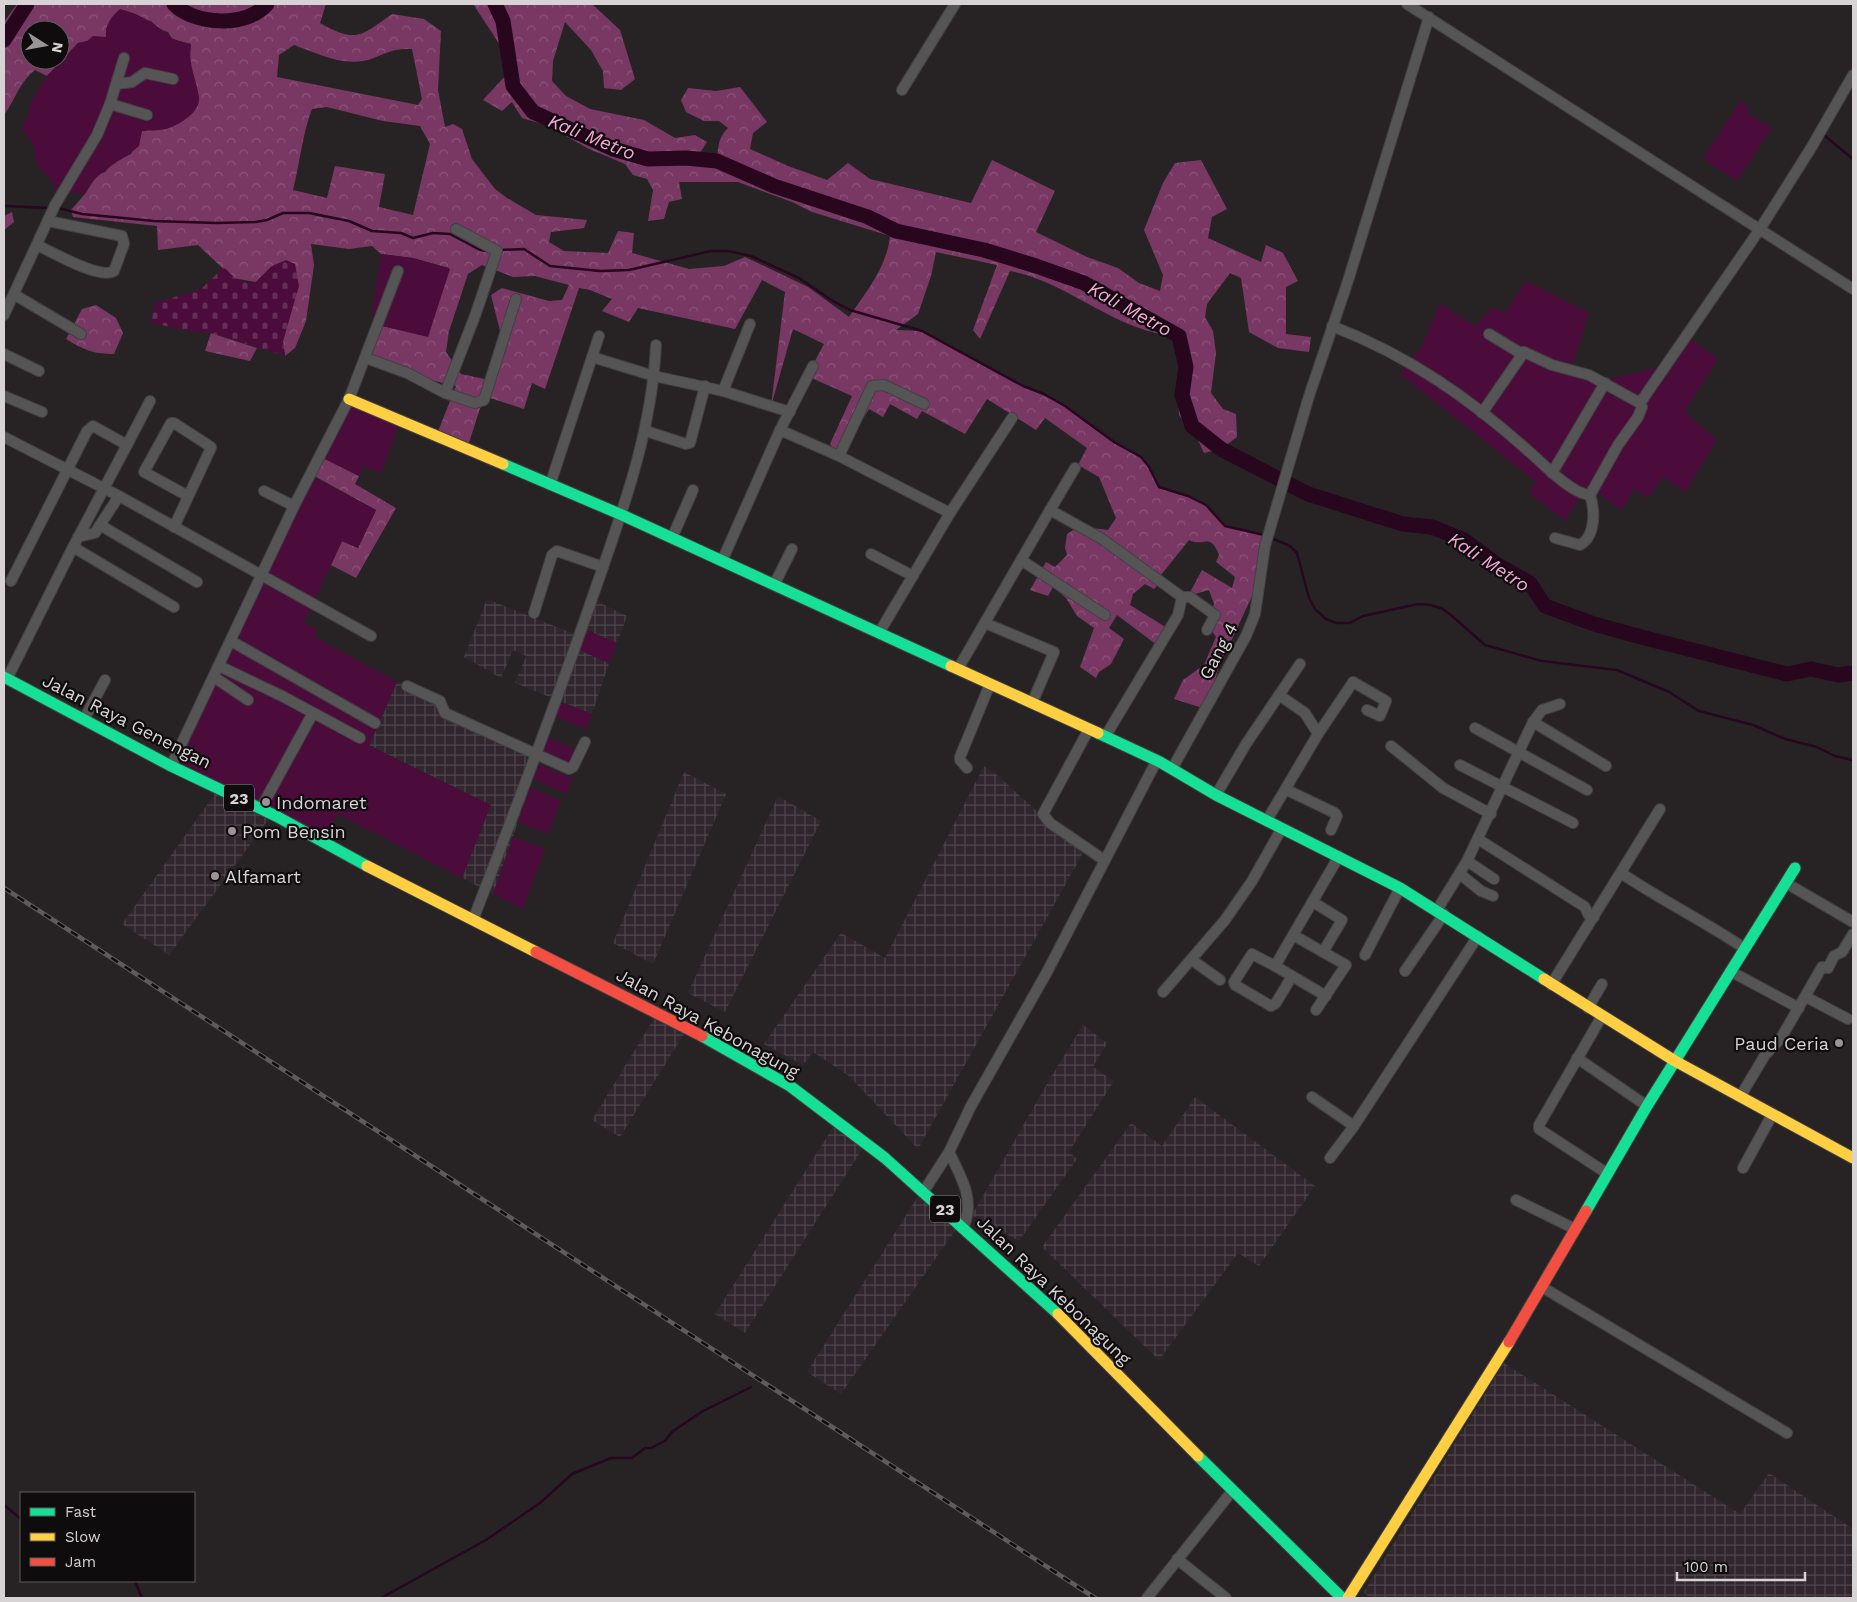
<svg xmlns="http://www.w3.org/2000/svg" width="1857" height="1602" viewBox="0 0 1857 1602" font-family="'Work Sans',sans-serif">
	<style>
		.industrial { fill: url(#industrial-grid) }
		.forest { fill: url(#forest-crowns); fill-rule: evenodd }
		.cemetery { fill: url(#cemetery-stones) }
		.garden { fill: #4c0c3b }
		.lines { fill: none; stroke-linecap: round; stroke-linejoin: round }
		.stream { stroke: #27061e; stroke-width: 2.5 }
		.river { stroke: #27061e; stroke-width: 15 }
		.street-casing { stroke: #424041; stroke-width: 12 }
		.fast-casing { stroke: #424041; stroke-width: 13 }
		.slow-casing { stroke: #424041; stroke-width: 13 }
		.jam-casing { stroke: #424041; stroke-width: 13 }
		.street { stroke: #565556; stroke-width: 10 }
		.fast { stroke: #16e098; stroke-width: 11 }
		.slow { stroke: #ffcf43; stroke-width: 11 }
		.jam { stroke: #f24e42; stroke-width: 11 }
		.rail-casing { stroke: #5d5b5c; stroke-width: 4.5 }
		.rail { stroke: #0f0c0e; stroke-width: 2.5; stroke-dasharray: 8; stroke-linecap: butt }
		.poi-dot { fill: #999597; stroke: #0f0c0e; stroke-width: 2 }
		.labels { text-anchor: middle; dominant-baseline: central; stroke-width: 4.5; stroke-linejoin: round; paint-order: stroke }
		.shield { fill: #0f0c0e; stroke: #9b9799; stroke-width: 1 }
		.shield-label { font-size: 16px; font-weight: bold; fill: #d7d3d5 }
		.street-label { font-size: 18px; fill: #d7d3d5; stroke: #0f0c0e }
		.poi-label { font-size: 18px; fill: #d7d3d5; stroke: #0f0c0e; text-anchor: start }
		.water-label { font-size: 19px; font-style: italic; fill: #f8a3da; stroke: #0f0c0e }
	</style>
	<defs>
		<pattern id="industrial-grid" width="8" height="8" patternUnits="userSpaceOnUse" patternTransform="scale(1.25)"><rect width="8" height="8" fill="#31262d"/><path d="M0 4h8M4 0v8" fill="none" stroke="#4e454b"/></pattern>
		<pattern id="forest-crowns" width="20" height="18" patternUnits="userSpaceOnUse" patternTransform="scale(1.25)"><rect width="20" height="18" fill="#793864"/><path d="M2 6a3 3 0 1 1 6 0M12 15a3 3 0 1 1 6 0" fill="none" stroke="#8b5479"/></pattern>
		<pattern id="cemetery-stones" width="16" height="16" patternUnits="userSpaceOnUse" patternTransform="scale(1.25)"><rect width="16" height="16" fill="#4c0c3b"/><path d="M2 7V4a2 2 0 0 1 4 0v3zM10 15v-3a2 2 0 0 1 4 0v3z" fill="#652e56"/></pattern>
	</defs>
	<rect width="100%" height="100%" fill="#272325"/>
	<g class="industrial">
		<path d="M487,599l95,38 -4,12 31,14 -17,51 -77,-31 11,-27 -13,-6 -12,28 -37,-21z"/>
		<path d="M594,600l33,16 -10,27 -33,-14z"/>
		<path d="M397,682l145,71 -49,141 -31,-16 28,-73 -121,-60z"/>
		<path d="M984,766l13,9 86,78 -165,296 -69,-73 -36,-24 -10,13 -39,-21 77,-111 44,25z"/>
		<path d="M684,772l42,22 -73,170 -40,-21z"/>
		<path d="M224,781l53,27 -108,147 -47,-31z"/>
		<path d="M778,796l43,25 -96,191 -37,-19z"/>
		<path d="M661,1007l29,17 -70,113 -28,-17z"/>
		<path d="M1083,1025l24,18 -14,24 21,14 -45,71 8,7 -58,82 -47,-26 76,-133z"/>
		<path d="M1195,1097l120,89 -56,80 -21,-13 -79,107 -117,-113 89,-124 31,23z"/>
		<path d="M835,1124l30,21 -120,188 -30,-19z"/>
		<path d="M920,1193l39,32 -118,169 -34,-22z"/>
		<path d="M1504,1363l236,151 29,-41 84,56v69h-483l-6,-6z"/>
	</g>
	<g class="forest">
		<path d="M17,4h309l-6,19c36,20 40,14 72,-9l32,5 17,12 -3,59 7,37 8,-3 9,5 10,30 23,30 12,9 29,17 51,5 -3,8 -33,4 -2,10 15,9 44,2 10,-22 16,2 -2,20 57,16 35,-3 21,-9 63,30 41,30c17,-25 38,-50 41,-81l-78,-24 -20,-10 -54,-20h-59l3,17 -13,3 -5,17 -16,2 5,-31 -6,-11 -14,-4 -8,-11 -38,-16 -38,-22 -27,-8 -10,-16 -10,9 -19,-11 24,-26 1,-17 -35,-53h119l28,26 15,49 -14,11 -17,-2 -1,-17 -12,-21 -26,-28 -12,39 -1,20 14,15 24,13 54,11 31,18 20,-3 12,7 -11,17 21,2c1,-13 1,-24 11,-33l-9,-7h-15l-18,-9 -5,-12 7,-12 28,3 24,-4 27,35 -14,11 -3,16 38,17 39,14 21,-17 22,16 101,24 21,-43 63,31 -19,41 51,25 31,11 21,15 21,8 3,-16 -19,-45 19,-47 12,-20 26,-3 26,49 -15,8 -4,21 53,24 5,-17 17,8 15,28 -12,6v47l25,3 -2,15 -31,-4 -29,-16 -8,-54 -11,-5 -23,31 -2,13 8,14 3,22 -5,40 12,16 13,5 1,23 -16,12 -17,4 -6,-13 -19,-25 -1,-22 8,-26 -7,-31c-62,-2 -109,-54 -169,-65l-30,68 -7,-9 24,-65 -61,-13 -5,24 -13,38 -22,16 26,1 60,34 83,41 49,36 27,15 8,10 10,20 29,9 18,9 19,21 43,10 -12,38 -3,20 -34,73 -13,42 -32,-10 9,-19 21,-15 12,-28 -8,-12 6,-21 -5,-14 -21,6 14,-26 30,18 3,-11 -19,-15 3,-7c-9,-24 -16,-7 -30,-15l-32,40 5,1 -8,8 -9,-5 -12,10 -3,11 37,23 -10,17 -40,-30 -8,13 15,11 -13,25 -12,8 -3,6 -16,-11 14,-39 -17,-12 -11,-18 -13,-11 -5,9 -18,-6 16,-28 9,5 12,-12 -2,-7 2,-14 17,-11 8,5 16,2 8,-12 -17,-41 -21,-12 9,-17 -42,-30 -9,12 -49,-31 -22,35 -43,-23 -5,8 -27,-15 -7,13 -14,-8 -30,47 -9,-12 22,-48 -45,-20 17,-32 -31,-15 -22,77 14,-114 -23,-12 -27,49 -97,-21 -9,14 -27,-11 10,-12 -22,-9 -11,-2 -34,101 -13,-6 -8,26 -40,-13 -18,56 -31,-13 21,-53 -26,-6 -66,-26 14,-29 50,11 21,-68 -36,-10 -32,-4 -9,-8 -23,3 -38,-5 3,21 -8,56 -11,27 -10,8 -2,-15 9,-33 -20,-42 -16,16 -23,-4 -35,-33 -40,5 -1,-24 -84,-9 -2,-7 14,-16 12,-19 8,-3 9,-10 17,-8 11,-23c37,-5 34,-4 57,-33l-10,-39 2,-15 -19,-5 -4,-7 -9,-3 -8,-8 -38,-5 -7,13v9l-28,5 -31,33 -12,-6c-15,11 -20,30 -31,45v-93zM30,30h30v30h-30zM294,45c22,8 46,20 69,16 20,-4 24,-13 49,-12l10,50 -4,6 -141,-28 2,-22zM327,107l56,14 37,5 10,18 -17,71 -34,-8 6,-33 -50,-8 -8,32 -34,-8c7,-27 9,-55 19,-81zM482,265l31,12 22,-1 34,9 -7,15 -13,1 -47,-13 -11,7 9,36 -11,49 -28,-6 -15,-22 3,-21 19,-57z"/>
		<path d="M12,212l2,10 -10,8v-14z"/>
		<path d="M96,305l20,13 7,15 -9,21c-19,0 -31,-4 -48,-15l16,-30z"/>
		<path d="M211,333l46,15 -7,13 -45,-10z"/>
		<path d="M317,455l42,21 -4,8 41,24 -40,70 -25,-13 11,-24 16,7 18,-38 -67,-37z"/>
	</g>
	<path class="cemetery" d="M286,260l9,4 4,22 -16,55 2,15 -74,-23 -17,-1 -43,-9 4,-20 46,-14 23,-22c10,11 16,16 32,15l16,-16z"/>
	<g class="garden">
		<path d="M120,9c21,5 37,16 52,29 4,3 13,5 19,6 -3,22 5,33 8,53 2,14 -18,27 -30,31 -7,3 -18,2 -27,3l-3,15c-19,17 -43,24 -54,48l-29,-2c-4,-18 -13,-16 -20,-30 -2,-5 0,-10 -2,-15 -3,-9 -9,-12 -13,-20l6,-9 5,-18 15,-24 31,-33 9,-2 6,-5 13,1c-1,-12 5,-20 14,-28z"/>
		<path d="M1740,101l9,7 -2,5 25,15 -35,53 -34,-22z"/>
		<path d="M381,254l32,4 37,11 -22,68 -50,-12 -6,-10z"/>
		<path d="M1526,281l63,32 -18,56 35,11 58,-14 20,-32 34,25 -34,53 33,28 -32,52 -22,-15 -15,21 -14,-9 -12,21 -35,-24 -22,35 -36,-28 7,-11 -136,-108 19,-25 -2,8 23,-53 35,22 17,-19 13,6z"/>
		<path d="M345,398l55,23 -19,52 -17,-7 -5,10 -42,-21z"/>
		<path d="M307,474l69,36 -18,38 -16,-7 -38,82 14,7 -3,7 82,45 -28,64 122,59 -29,73 -124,-64 -15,29 -152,-77 62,-125z"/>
		<path d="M584,629l33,14 -8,20 -32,-14z"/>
		<path d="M559,702l33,12 -6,15 -32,-13z"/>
		<path d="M547,737l32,14 -5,15 -32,-13z"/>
		<path d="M538,764l34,14 -5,16 -34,-15z"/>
		<path d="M530,787l31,14 -13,33 -30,-12z"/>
		<path d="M513,837l32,12 -22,60 -30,-15z"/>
	</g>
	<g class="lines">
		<g class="stream">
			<path d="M1825,136l28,23"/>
			<path d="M4,206l46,2"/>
			<path d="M58,208l24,6 72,7 62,2 40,-1 11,-2 16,-7h26l40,8 23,10 29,2 12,5 20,-5 17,1 30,16 8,1"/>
			<path d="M499,250l25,-1 26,17 50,5 29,-1 82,-19h17l23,5 48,22 34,23 17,9 72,21 101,55 21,8 21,12 49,36 27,15 8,10 10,20 29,9 18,9 19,21 39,9"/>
			<path d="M1269,537l21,9 7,7 12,45 6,11 11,10 10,4h14l13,-7 55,-12 13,1 12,4 9,7 33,29 57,16 75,9 52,22 30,19 54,14 32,14 32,8 18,9 18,4"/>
			<path d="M4,1505l17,14"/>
			<path d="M135,1581l7,17"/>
			<path d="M381,1598l105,-58 54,-37 32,-29 39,-16h21l13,-10h6l14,-7 8,-10 30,-20 48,-24"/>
		</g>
		<g class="river">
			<path d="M174,4c20,21 73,24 93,0"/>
			<path d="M495,4l8,17 10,65 20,26 80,37 35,10 38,-1 31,3 57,25 94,31 28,14 88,19 52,16 48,17 95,53 7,31 -4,28 10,31 29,23 87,45 95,30 29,3 32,13 34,25 32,18 15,23 49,18 47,13 146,37 24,-5 27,6 15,-2"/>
			<path d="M4,40l23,-36"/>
		</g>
		<defs>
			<g id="street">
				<path d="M1407,4l446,285"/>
				<path d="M117,84l15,-2 13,-9 28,6"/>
				<path d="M902,90l53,-86"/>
				<path d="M110,104l37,11"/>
				<path d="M37,245c15,7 63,35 77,26l10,-27 -2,-8 -74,-15"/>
				<path d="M15,295l66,39"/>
				<path d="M4,315l51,-110 42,-70 13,-31 14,-46"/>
				<path d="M1332,326c78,30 140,74 202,130 13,12 39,38 56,39l28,-50 20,-28 4,-10 -2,-4 120,-174 51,-81 42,-73"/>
				<path d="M1489,334l33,20"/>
				<path d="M4,354l35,17"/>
				<path d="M592,357l62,19 69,15 67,21"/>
				<path d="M366,358l41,15 38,20 30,-77 22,-65 -41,-22"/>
				<path d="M723,391l27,-67"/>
				<path d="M445,393l30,10 9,-3 32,-101"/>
				<path d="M4,396l38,16"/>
				<path d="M1482,413l42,-61 28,13 37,10 51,28"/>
				<path d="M780,430l59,26 111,57"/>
				<path d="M646,431l40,13 4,-1 15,-57"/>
				<path d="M4,437l115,59 252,140"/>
				<path d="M839,456l33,-70 12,-1 40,19"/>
				<path d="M1552,473l53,-90"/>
				<path d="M550,485l49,-149"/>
				<path d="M264,491l30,15"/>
				<path d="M119,496l-19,29 97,57"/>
				<path d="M1050,510l25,-42"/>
				<path d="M174,527l36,-77 1,-3 -37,-24h-3l-27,49 44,24"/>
				<path d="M78,537l17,-4 5,-8"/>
				<path d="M672,538l21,-48"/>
				<path d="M1555,538l25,7c16,-9 15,-35 10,-50"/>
				<path d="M73,547l101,60"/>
				<path d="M871,554l42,22"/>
				<path d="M1021,560l84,55"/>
				<path d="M722,561l58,-131 33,-64"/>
				<path d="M11,581l76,-150 6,-5 34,19 23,-44"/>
				<path d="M774,585l18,-36"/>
				<path d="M1182,597h8l25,18 -8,15"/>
				<path d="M534,613l18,-58 5,-4 46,16"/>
				<path d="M985,623l69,29 -22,51"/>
				<path d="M879,633l71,-120 62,-95"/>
				<path d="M231,641l144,82"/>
				<path d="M219,666l63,30 78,42"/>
				<path d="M958,669l92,-159 52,29 80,58 -4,18 -73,122"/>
				<path d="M214,677l34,23"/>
				<path d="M7,679l66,-132 54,-102"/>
				<path d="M407,686l33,15 5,12 124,56 4,-2 12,-25"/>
				<path d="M1279,695l26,18 13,21"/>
				<path d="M84,719l21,-39"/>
				<path d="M1533,722l73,44"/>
				<path d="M1475,728l112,62"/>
				<path d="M1089,729l-46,85 7,9 54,37"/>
				<path d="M1391,746l52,42 48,26"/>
				<path d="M1460,765l113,58"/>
				<path d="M171,766l123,-260 55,-107 49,-128"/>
				<path d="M967,768l-7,-8v-3l30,-73"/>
				<path d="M1172,769l74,-133 9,-22 10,-68 44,-150 38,-112 82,-267"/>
				<path d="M1287,790l48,23 2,3 -6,14"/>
				<path d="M1216,795l30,-51 54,-80"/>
				<path d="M261,808l52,-95"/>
				<path d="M1267,820l51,-86 35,-52 33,19 -6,15 -13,-6"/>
				<path d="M1478,839l107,68 3,7 6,3"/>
				<path d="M1467,861l27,18"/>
				<path d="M1621,873c40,27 83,48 123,75"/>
				<path d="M1460,874l21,17 12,5"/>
				<path d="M1786,883l67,39"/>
				<path d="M1313,902l29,18 -19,32"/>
				<path d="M1437,910l30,-49 66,-139 9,-12 18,-6"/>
				<path d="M473,920c42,-109 84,-219 122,-330 28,-80 57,-159 61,-245"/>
				<path d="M1293,935l53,30 -30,45"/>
				<path d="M1365,955l35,-67"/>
				<path d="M1192,960l28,20"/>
				<path d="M1275,966l51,30"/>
				<path d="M1405,971l39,-57"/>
				<path d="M1730,971l69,37"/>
				<path d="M1292,976l-16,27 -5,3 -36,-21 -1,-3 18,-28 23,12 64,-110"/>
				<path d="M1551,985l109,-176"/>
				<path d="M1163,992l62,-72 27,-39 30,-53"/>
				<path d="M1806,997l42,22"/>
				<path d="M1588,1008l14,-24"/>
				<path d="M1602,1016l-63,109v4l69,45"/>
				<path d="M1577,1058l70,48"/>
				<path d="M1312,1097l42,29"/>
				<path d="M1740,1097l25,-42 16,-17 41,-71 6,1 6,-12 8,-4 11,-18"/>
				<path d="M1330,1158l24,-32 124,-190"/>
				<path d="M1743,1168l29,-53"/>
				<path d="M924,1191l25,-39"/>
				<path d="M1516,1200l59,29"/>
				<path d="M964,1226c11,-27 -3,-49 -15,-74l22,-46 76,-134 110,-212"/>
				<path d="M1542,1287l245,146"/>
				<path d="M1177,1559l49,39"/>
				<path d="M1147,1598l86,-108"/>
			</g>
			<g id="fast">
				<path d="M503,464l119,51 329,151"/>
				<path d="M4,677l167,89 105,50 91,50"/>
				<path d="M1098,733l62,29 56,33 184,93 144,91"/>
				<path d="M702,1036l88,50 95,72 173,156"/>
				<path d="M1586,1211l61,-105 148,-238"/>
				<path d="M1198,1456l144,142"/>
			</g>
			<g id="slow">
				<path d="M349,399l154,65"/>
				<path d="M951,666l147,67"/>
				<path d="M367,866l169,86"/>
				<path d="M1544,979l131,82 178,97"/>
				<path d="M1058,1314l140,142"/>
				<path d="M1348,1598l161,-256"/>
			</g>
			<g id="jam">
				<path d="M536,952l166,84"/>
				<path d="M1509,1342l77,-131"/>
			</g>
		</defs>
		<use href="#street" class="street-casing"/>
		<use href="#fast" class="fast-casing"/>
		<use href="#slow" class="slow-casing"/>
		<use href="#jam" class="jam-casing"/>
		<use href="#street" class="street"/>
		<use href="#fast" class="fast"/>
		<use href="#slow" class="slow"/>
		<use href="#jam" class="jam"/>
		<defs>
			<path id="rail" d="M4,888l1091,710"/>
		</defs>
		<use href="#rail" class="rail-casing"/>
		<use href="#rail" class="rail"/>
	</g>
	<g class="poi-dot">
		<circle cx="266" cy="802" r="5"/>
		<circle cx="232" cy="831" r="5"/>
		<circle cx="215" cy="876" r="5"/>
		<circle cx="1839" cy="1043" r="5"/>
	</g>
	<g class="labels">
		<g class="shield">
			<rect x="224" y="784.5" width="30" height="27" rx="4"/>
			<rect x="930" y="1195.5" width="30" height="27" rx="4"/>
		</g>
		<g class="shield-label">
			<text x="239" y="798">23</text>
			<text x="945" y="1209">23</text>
		</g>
		<g class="street-label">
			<text transform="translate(1218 651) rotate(-62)">Gang 4</text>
			<text transform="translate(127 721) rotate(27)">Jalan Raya Genengan</text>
			<text transform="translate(708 1023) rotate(29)">Jalan Raya Kebonagung</text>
			<text transform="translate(1054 1290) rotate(44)">Jalan Raya Kebonagung</text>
		</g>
		<g class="poi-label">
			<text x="276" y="802">Indomaret</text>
			<text x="242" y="831">Pom Bensin</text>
			<text x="225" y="876">Alfamart</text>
			<text x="1829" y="1043" text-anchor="end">Paud Ceria</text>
		</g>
		<g class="water-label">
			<text transform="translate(592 137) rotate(22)">Kali Metro</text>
			<text transform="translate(1130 309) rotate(29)">Kali Metro</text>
			<text transform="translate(1489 562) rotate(33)">Kali Metro</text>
		</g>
	</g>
	<rect width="1857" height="1602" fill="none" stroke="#d7d3d5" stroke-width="10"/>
	<rect x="20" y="1492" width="175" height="90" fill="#0f0c0e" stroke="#5f5c5e"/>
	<rect x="30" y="1508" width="25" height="8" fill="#16e098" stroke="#5f5c5e"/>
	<text x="65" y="1517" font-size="15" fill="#d7d3d5">Fast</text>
	<rect x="30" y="1533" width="25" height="8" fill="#ffcf43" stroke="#5f5c5e"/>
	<text x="65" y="1542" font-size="15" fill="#d7d3d5">Slow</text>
	<rect x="30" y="1558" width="25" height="8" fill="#f24e42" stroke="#5f5c5e"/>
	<text x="65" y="1567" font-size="15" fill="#d7d3d5">Jam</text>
	<g transform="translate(45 45) rotate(101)"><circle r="24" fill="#0f0c0e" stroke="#5f5c5e"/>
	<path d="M0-4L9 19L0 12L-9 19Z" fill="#999597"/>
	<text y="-8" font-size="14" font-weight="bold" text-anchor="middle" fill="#d7d3d5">N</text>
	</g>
	<path d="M1677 1572v8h128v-8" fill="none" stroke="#d7d3d5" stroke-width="2.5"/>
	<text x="1684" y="1572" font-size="15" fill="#d7d3d5" stroke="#0f0c0e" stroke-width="4" paint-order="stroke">100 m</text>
</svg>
